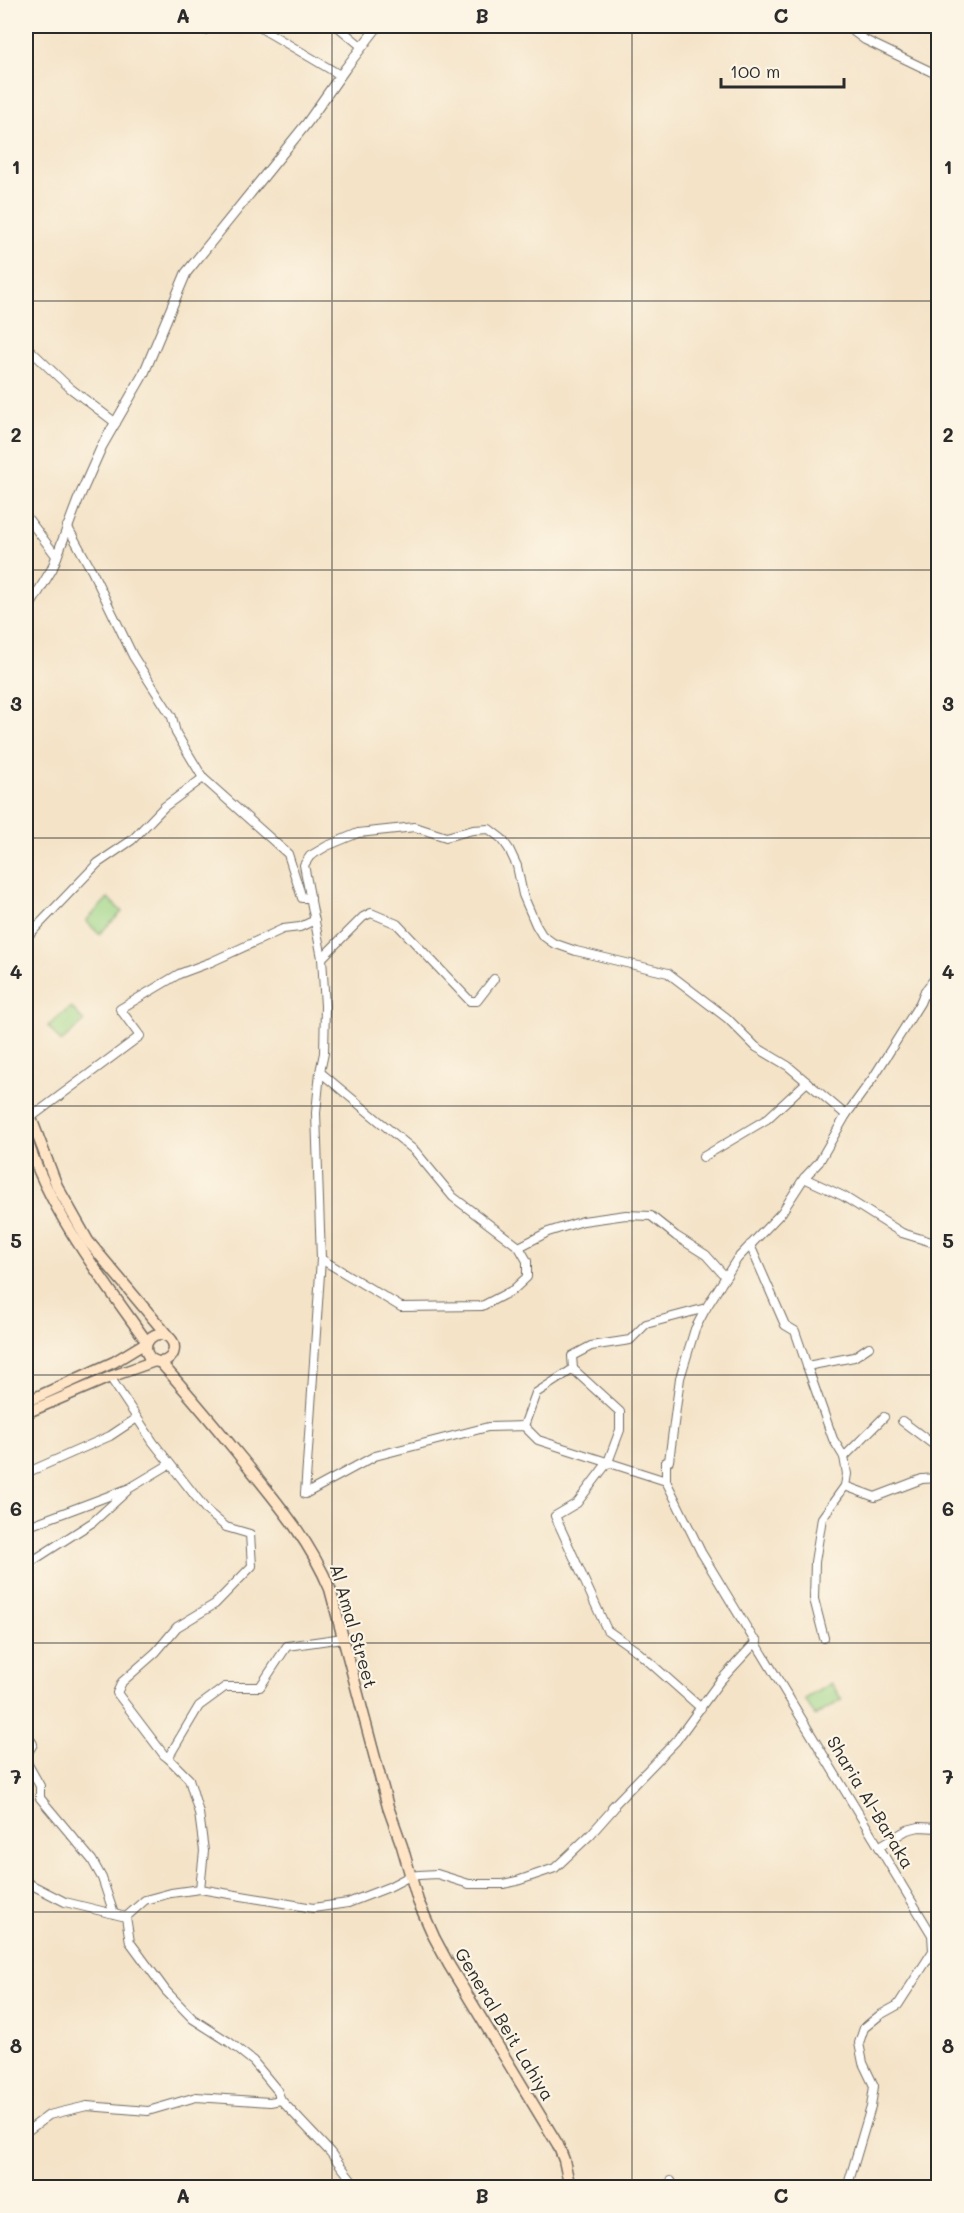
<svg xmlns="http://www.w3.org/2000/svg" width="964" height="2213" viewBox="0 0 964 2213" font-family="Mali,sans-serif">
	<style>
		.green { fill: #9ed587; stroke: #648059; stroke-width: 1.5 }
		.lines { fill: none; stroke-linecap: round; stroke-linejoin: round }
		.minor-casing { stroke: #716b62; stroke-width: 10 }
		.tertiary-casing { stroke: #716b62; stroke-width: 11 }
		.secondary-casing { stroke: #716b62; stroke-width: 13 }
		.minor { stroke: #fff; stroke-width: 8 }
		.tertiary { stroke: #fff; stroke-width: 9 }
		.secondary { stroke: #ffe4c6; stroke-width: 10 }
		.grid { fill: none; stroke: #2b2b2b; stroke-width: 1.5; stroke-opacity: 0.55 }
		.labels { text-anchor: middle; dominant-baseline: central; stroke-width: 4.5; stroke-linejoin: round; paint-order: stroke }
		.street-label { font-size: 18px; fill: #2b2b2b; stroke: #fcf5e5 }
		.neatline { fill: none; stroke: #2b2b2b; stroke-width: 2 }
		.grid-label { font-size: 20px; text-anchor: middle; font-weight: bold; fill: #2b2b2b }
	</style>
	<rect width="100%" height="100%" fill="#fcf5e5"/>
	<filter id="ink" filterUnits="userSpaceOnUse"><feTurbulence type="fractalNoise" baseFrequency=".0167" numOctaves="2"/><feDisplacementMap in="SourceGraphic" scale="12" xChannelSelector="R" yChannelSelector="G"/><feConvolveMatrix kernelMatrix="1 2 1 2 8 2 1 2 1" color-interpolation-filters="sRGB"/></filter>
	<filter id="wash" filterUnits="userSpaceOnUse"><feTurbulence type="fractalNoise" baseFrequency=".008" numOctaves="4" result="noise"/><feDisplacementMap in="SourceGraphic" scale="24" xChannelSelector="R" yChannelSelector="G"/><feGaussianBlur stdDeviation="1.35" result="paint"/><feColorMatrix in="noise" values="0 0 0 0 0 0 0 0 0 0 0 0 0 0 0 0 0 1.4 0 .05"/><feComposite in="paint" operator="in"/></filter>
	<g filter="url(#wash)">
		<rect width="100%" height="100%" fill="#f4e3c7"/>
		<g class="green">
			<path d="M108,898l14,14 -23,22 -13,-13z"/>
			<path d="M71,1007l13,15 -23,20 -13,-16z"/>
			<path d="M831,1683l11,17 -27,16 -10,-17z"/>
		</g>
	</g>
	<g filter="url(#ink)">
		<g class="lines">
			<defs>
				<g id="minor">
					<path d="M261,26l3,4 76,45"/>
					<path d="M337,26l24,20"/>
					<path d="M846,26l19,14 73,35"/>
					<path d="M205,30l2,-4"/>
					<path d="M26,346l44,42 46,35"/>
					<path d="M26,516l31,41"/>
					<path d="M67,526l25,45 41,85 39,61 4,16 27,45 85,76 14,44h9"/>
					<path d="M26,938l72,-75 34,-23 32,-33 39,-29"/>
					<path d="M322,958l41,-41 8,-4 26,11 73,77h7l17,-22"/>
					<path d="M925,991l13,12"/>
					<path d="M320,1072l95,79 38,46 66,50 8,14v16l-14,13 -31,16 -81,1 -80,-48"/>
					<path d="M30,1118l110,-82 -20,-27 59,-35 32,-12 72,-33 17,-2 15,-7"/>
					<path d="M703,1157l64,-38 40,-37"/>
					<path d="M804,1178l39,18 59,37 36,11"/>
					<path d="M750,1245l35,80 10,6 12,35"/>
					<path d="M519,1247l29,-15 35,-11 43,-6 25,1 25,20 30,19 16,18 5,2"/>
					<path d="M573,1369l47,43v18l-12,32 -31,41 -22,13 52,114 31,22 63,56"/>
					<path d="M110,1377l43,65 54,69 19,16 24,7 2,32 -37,38 -38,23 -21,25 -34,30 -5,11 47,62 4,3"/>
					<path d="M902,1421l36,27"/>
					<path d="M524,1426l12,-33 37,-24 -1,-13 19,-10 39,-6 16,-16 60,-16"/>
					<path d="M844,1457l40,-40"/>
					<path d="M26,1473l84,-37 27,-18"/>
					<path d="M845,1486l30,11 47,-18 16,-1"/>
					<path d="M305,1494l16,-235 -5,-146 4,-41 4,-19 1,-47 -3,-48 -18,-93 6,-9 17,-10 31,-13 57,-6 31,10 27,-7 16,-1 13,10 7,10 8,17 6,29 13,30 6,10 11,8 23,8 92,22 59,45 29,29 32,19 58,49"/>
					<path d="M305,1494l70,-38 113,-29 36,-1 14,14 128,41"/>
					<path d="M26,1527l104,-39 40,-24"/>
					<path d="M26,1565l67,-43 34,-31"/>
					<path d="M824,1638l-10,-39 1,-37 7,-44 23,-32 2,-12 -3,-17 -11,-18 -26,-73 47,-9 15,-10"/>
					<path d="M26,1732l7,12 -7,12"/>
					<path d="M26,1761l14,25v12l52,62 10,18 12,36"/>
					<path d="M880,1846l27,-16 12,-3 19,1"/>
					<path d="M26,1882l39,20 61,15"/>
					<path d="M200,1889l4,-38 -5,-38 -10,-34 -21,-21 31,-52 26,-19h35l27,-41 56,-8"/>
					<path d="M26,2132l23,-17 38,-9 61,5 48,-14 74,5 11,-2"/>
					<path d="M671,2181l4,7"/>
					<path d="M358,2188l-28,-36 -49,-52 -4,-10 -24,-29 -24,-19 -36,-23 -27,-28 -36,-49 -4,-25 19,-17 26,-7 29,-4 113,19 35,-5 41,-16 21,-11 9,-1 18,-1 32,10h34l14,-3 38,-13 36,-34 23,-26 -2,-1 64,-66 44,-60 37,-40"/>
					<path d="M847,2188l24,-81 3,-21 -11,-23 -4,-20 5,-15 16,-13 18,-10 35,-54 -1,-16 -231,-383 -35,-71v-19l3,-1 11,-83 15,-49 11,-21 31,-49 45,-47 22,-34 15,-16 27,-47 27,-37 47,-75 5,-12 13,-17"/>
				</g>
				<path id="tertiary" d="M26,612l26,-43 26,-69 24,-54 42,-73 42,-100 121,-150 38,-54 33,-43"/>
				<g id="secondary">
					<path d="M26,1105l31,81 31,55 79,94"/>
					<path d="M26,1137c24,75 76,142 121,205l-33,20 -88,40"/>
					<circle cx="160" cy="1348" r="14"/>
					<path d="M160,1362c29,32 56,65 83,98 33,41 66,79 87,129l58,218 14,39 16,55 16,36 15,28 109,180 6,15 6,28"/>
					<path d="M26,1413l84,-36 45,-16"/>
				</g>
			</defs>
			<use href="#minor" class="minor-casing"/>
			<use href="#tertiary" class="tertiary-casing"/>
			<use href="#secondary" class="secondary-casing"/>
			<use href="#minor" class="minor"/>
			<use href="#tertiary" class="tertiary"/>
			<use href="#secondary" class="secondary"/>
		</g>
	</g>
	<path class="grid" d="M332,26v2162M632,26v2162M26,301h912M26,570h912M26,838h912M26,1106h912M26,1375h912M26,1643h912M26,1912h912"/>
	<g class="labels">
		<g class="street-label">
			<text transform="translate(354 1626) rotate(74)">Al Amal Street</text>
			<text transform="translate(871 1802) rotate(59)">Sharia Al-Baraka</text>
			<text transform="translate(505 2024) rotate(59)">General Beit Lahiya</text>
		</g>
	</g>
	<rect width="964" height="2213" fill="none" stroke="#fcf5e5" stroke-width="66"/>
	<path d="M721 78v9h123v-9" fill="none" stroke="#2b2b2b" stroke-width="3"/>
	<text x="730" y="78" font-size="18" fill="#2b2b2b" stroke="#fcf5e5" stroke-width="4.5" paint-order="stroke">100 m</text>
	<rect x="33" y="33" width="898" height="2147" class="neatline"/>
	<g class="grid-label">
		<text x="183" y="23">A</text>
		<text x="482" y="23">B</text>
		<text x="781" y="23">C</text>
		<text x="16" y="174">1</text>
		<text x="948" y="174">1</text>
		<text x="16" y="442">2</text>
		<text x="948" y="442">2</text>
		<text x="16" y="711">3</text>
		<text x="948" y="711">3</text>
		<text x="16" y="979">4</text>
		<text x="948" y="979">4</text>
		<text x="16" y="1248">5</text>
		<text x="948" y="1248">5</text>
		<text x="16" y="1516">6</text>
		<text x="948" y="1516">6</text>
		<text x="16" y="1784">7</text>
		<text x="948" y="1784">7</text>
		<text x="16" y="2053">8</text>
		<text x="948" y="2053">8</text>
		<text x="183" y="2203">A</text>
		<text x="482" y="2203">B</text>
		<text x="781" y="2203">C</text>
	</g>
</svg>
